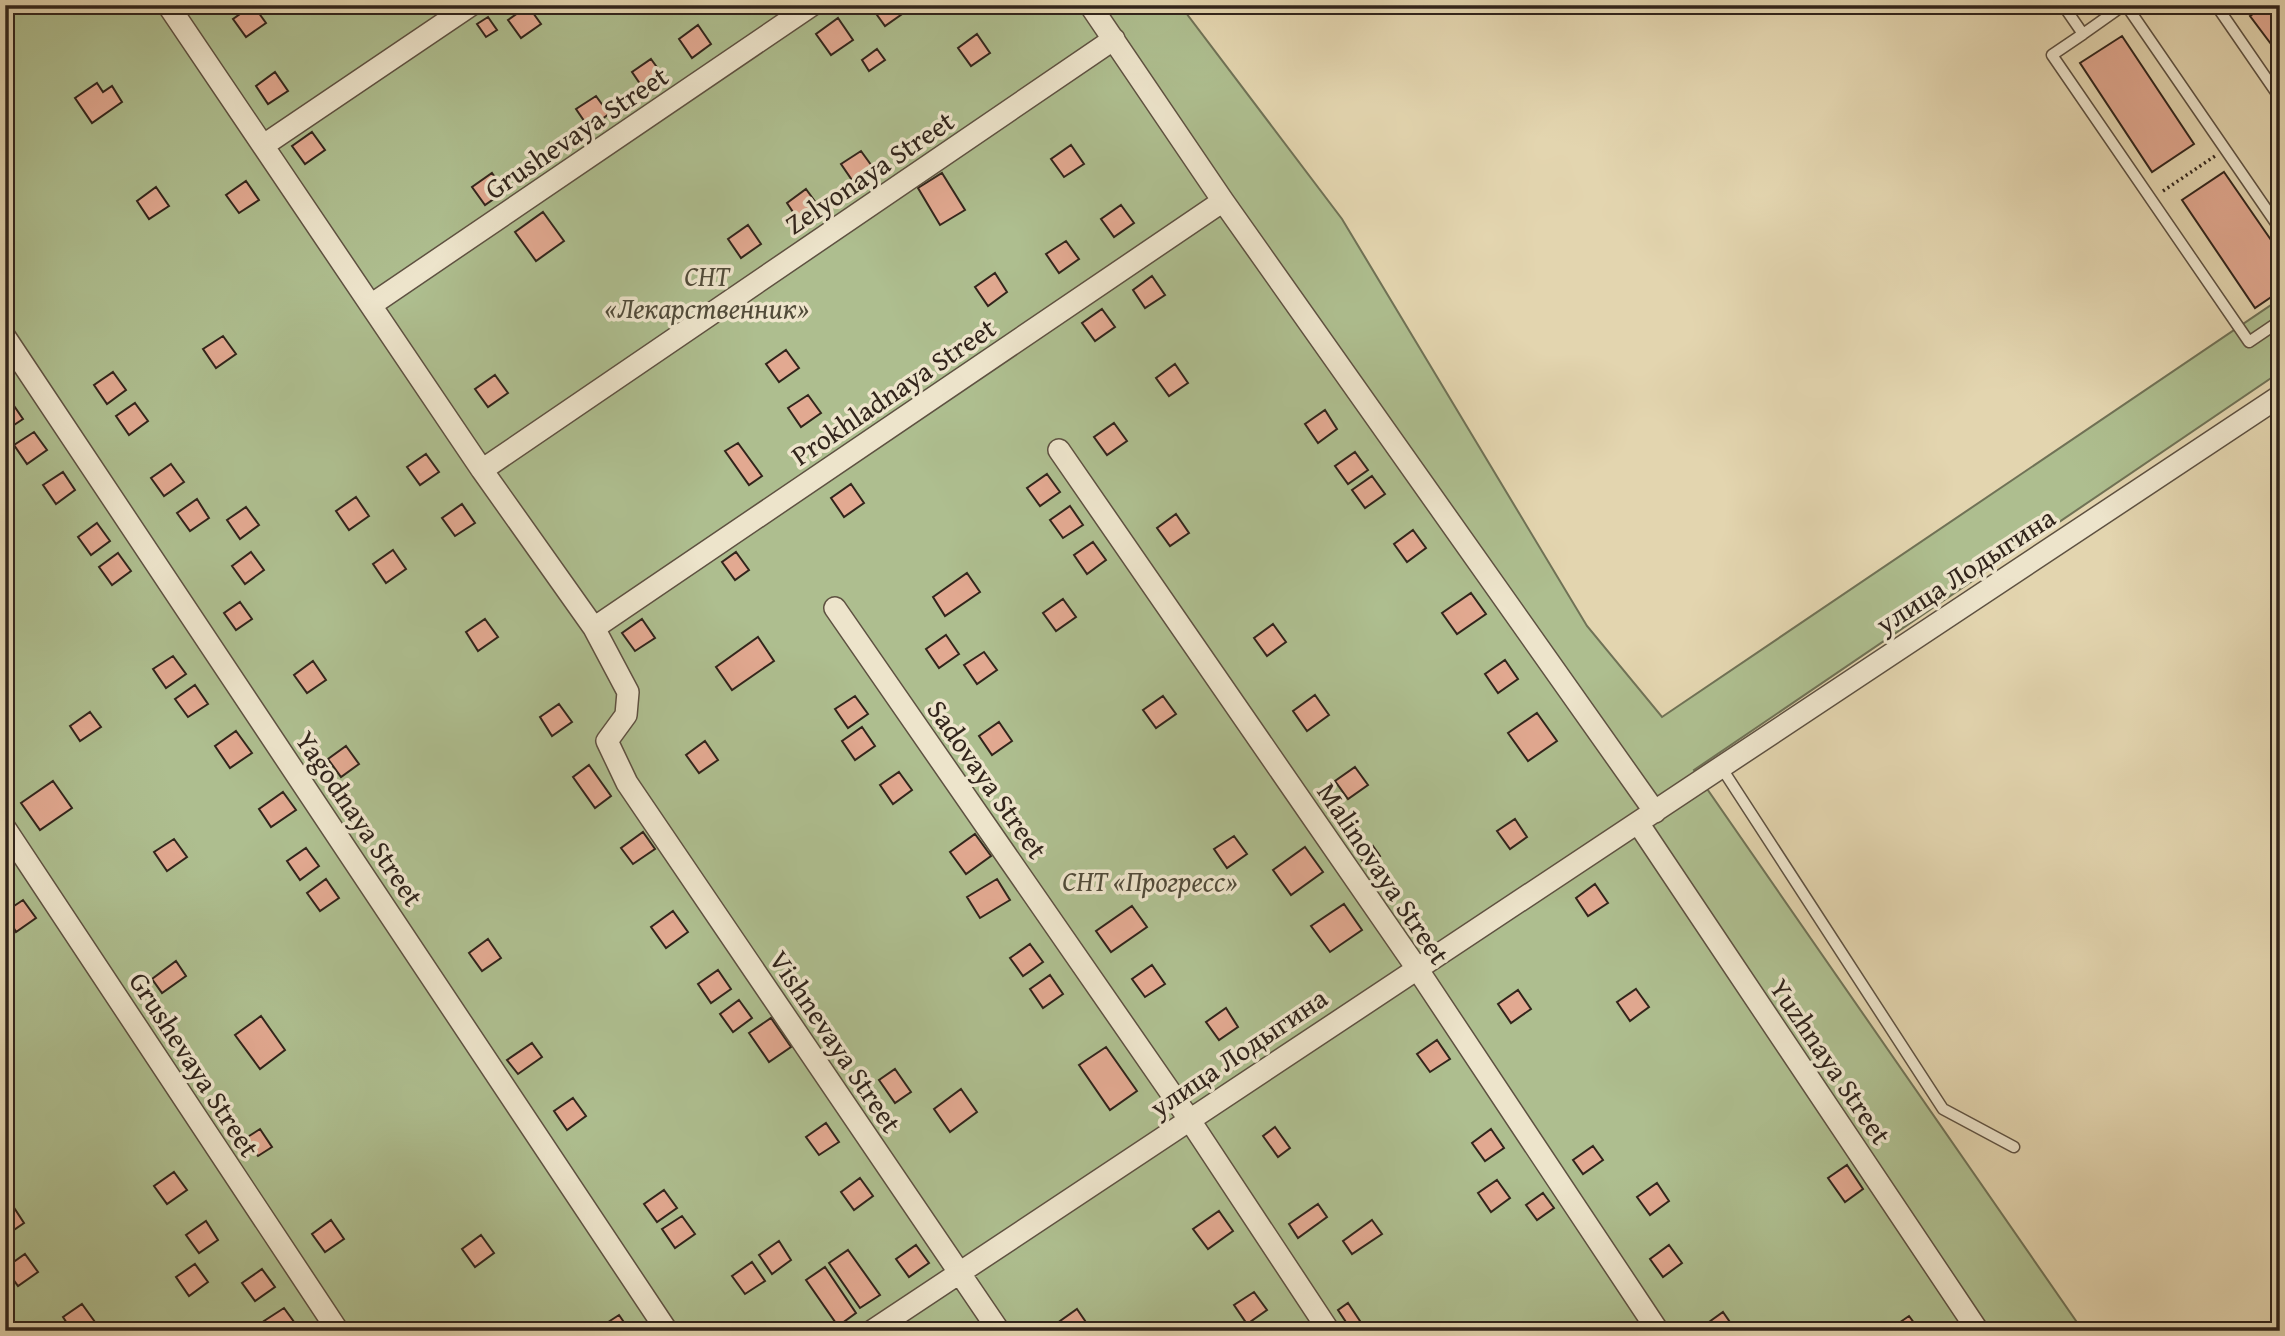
<svg xmlns="http://www.w3.org/2000/svg" width="2285" height="1336" viewBox="0 0 2285 1336" font-family="'Gentium Book Plus',serif">
<style>
.green{fill:#aebe8f;stroke:#707256;stroke-width:2}
.building{fill:#e2a991;stroke:#32251c;stroke-width:2}
.lines{fill:none;stroke-linecap:round;stroke-linejoin:round}
.lane-casing{stroke:#5e5141;stroke-width:13}
.street-casing{stroke:#5e5141;stroke-width:24}
.path{stroke:#32251c;stroke-width:3.5;stroke-dasharray:2 3.5;stroke-linecap:butt}
.lane{stroke:#ede4cb;stroke-width:10}
.street{stroke:#ede4cb;stroke-width:21}
.labels{text-anchor:middle;dominant-baseline:central;stroke-width:7;stroke-linejoin:round;paint-order:stroke}
.street-label{font-size:28px;fill:#32251c;stroke:#ede4cb}
.park-label{font-size:28px;font-style:italic;fill:#514b39;stroke:#ede4cb}
</style>
<rect width="100%" height="100%" fill="#e3d5af"/>
<filter id="stains"><feTurbulence type="fractalNoise" baseFrequency=".00286" numOctaves="4"/><feColorMatrix values="0 0 0 0 .2 0 0 0 0 .09 0 0 0 0 .02 0 0 0 .5 -.17"/></filter>
<radialGradient id="worn" r=".72"><stop offset=".6" stop-color="#630" stop-opacity="0"/><stop offset="1" stop-color="#630" stop-opacity=".3"/></radialGradient>
<path class="green" d="M5,5H1180L1342,219L1587,626L1662,717L2280,299V372L1694,770L2083,1331H5Z"/>
<path class="building" d="M253,5L266,23L246,37L233,19Z
M876,5H900L905,12L885,26L872,8Z
M2247,5H2280V56L2250,16L2253,14Z
M528,6L541,24L521,38L508,20Z
M488,17L497,30L486,37L477,24Z
M838,18L853,40L831,55L816,34Z
M698,25L711,44L692,58L679,39Z
M977,34L990,53L971,66L958,48Z
M2122,36L2194,144L2152,172L2080,63Z
M877,49L885,60L869,71L862,60Z
M651,59L664,77L645,91L632,72Z
M275,72L288,91L268,104L256,86Z
M97,83L103,92L112,86L122,102L92,123L75,98Z
M596,96L609,114L589,128L576,109Z
M312,132L325,150L305,164L292,146Z
M1071,145L1084,164L1064,177L1051,159Z
M861,151L874,169L854,183L841,164Z
M2224,172L2280,253V291L2255,308L2182,200Z
M492,173L505,191L485,205L472,187Z
M942,173L965,210L940,225L918,188Z
M246,181L259,200L239,213L226,195Z
M156,187L169,206L149,219L137,201Z
M806,189L819,207L799,221L787,203Z
M1121,205L1134,223L1114,237L1101,219Z
M543,212L564,241L536,261L515,232Z
M748,225L761,244L741,258L728,239Z
M1066,241L1079,259L1059,273L1046,254Z
M995,273L1007,292L988,306L975,287Z
M1152,276L1165,295L1145,308L1133,290Z
M1102,309L1115,327L1095,341L1082,323Z
M223,336L236,354L216,368L203,349Z
M786,350L799,368L779,382L766,364Z
M1175,364L1188,383L1169,396L1156,378Z
M113,372L126,390L107,404L94,385Z
M495,375L508,393L488,407L475,389Z
M808,395L821,413L801,427L788,408Z
M10,400L23,419L5,431V404Z
M135,403L148,421L129,435L116,416Z
M1325,410L1337,429L1318,443L1305,424Z
M1114,423L1127,441L1107,455L1094,437Z
M34,432L47,450L27,464L14,445Z
M738,443L762,476L749,485L725,451Z
M1355,452L1368,470L1348,484L1335,466Z
M426,454L439,472L420,485L407,467Z
M171,464L184,482L164,496L151,478Z
M63,472L75,490L56,504L43,485Z
M1047,474L1060,492L1040,506L1027,488Z
M1372,476L1385,494L1365,508L1352,490Z
M851,484L864,503L844,517L831,498Z
M356,497L369,516L349,530L336,511Z
M197,499L209,518L190,531L177,513Z
M462,504L475,523L455,536L442,518Z
M1070,506L1083,525L1063,538L1050,520Z
M246,507L259,525L240,539L227,520Z
M1176,514L1189,533L1170,546L1157,528Z
M97,523L110,541L91,555L78,537Z
M1413,530L1426,548L1407,562L1394,544Z
M1093,542L1106,560L1087,574L1074,555Z
M393,550L406,569L386,583L373,564Z
M251,552L264,570L245,584L232,566Z
M736,552L749,570L735,580L722,562Z
M118,553L131,571L112,585L99,567Z
M967,573L980,592L945,616L933,597Z
M1471,593L1486,614L1457,634L1442,613Z
M1063,599L1076,617L1056,631L1043,613Z
M240,602L252,619L236,630L224,613Z
M485,619L498,637L478,651L466,632Z
M642,619L655,638L635,651L622,633Z
M1273,624L1286,642L1267,656L1254,638Z
M946,635L959,654L939,668L926,649Z
M758,637L774,661L732,690L716,667Z
M984,652L997,670L977,684L964,665Z
M173,656L186,674L166,688L153,669Z
M1505,660L1518,679L1498,693L1485,674Z
M313,661L326,680L307,693L294,675Z
M195,685L208,704L188,717L175,699Z
M1315,695L1329,715L1307,731L1293,711Z
M855,696L868,714L848,728L835,709Z
M1163,696L1176,714L1156,728L1143,710Z
M559,704L572,722L552,736L540,717Z
M90,712L101,727L80,741L70,726Z
M1537,713L1557,741L1528,761L1508,733Z
M999,722L1012,741L992,755L979,736Z
M862,727L875,746L855,760L842,741Z
M236,731L252,753L230,768L215,746Z
M705,741L718,760L699,773L686,755Z
M346,746L359,764L341,777L328,759Z
M589,765L611,796L595,808L573,777Z
M1355,767L1368,785L1348,799L1335,781Z
M899,772L912,790L893,804L880,785Z
M53,781L72,808L40,830L21,803Z
M283,792L296,810L271,827L259,809Z
M1515,819L1527,837L1510,849L1497,831Z
M643,832L655,849L633,864L621,848Z
M975,834L991,856L966,874L950,852Z
M1234,836L1247,854L1227,868L1214,849Z
M174,839L187,857L167,871L154,852Z
M1373,846L1380,856L1366,866L1359,856Z
M1305,847L1323,872L1291,895L1273,870Z
M306,848L319,866L300,880L287,861Z
M326,879L339,898L320,911L307,893Z
M997,879L1010,900L980,918L967,897Z
M1595,884L1608,903L1588,916L1576,898Z
M23,900L36,918L16,932L5,912Z
M1344,904L1362,930L1330,952L1311,926Z
M1132,906L1147,927L1111,952L1096,931Z
M673,911L688,932L666,948L651,927Z
M488,939L501,958L482,971L469,953Z
M1030,944L1043,962L1023,976L1010,958Z
M176,961L186,976L162,993L152,979Z
M1152,965L1165,984L1145,997L1132,979Z
M718,970L731,989L711,1003L698,984Z
M1050,975L1063,994L1043,1008L1030,989Z
M1636,989L1649,1007L1630,1021L1617,1002Z
M1518,990L1531,1009L1511,1023L1498,1004Z
M739,1000L752,1018L733,1032L720,1014Z
M1226,1008L1238,1027L1219,1040L1206,1022Z
M261,1016L285,1050L260,1069L235,1035Z
M771,1018L791,1047L769,1062L749,1033Z
M1437,1040L1450,1059L1430,1072L1417,1054Z
M532,1043L542,1057L518,1074L507,1060Z
M1106,1047L1137,1091L1110,1110L1079,1065Z
M895,1069L911,1092L895,1103L879,1080Z
M961,1089L977,1112L950,1132L934,1109Z
M573,1098L586,1116L567,1130L554,1111Z
M826,1123L839,1142L819,1155L806,1137Z
M1275,1127L1290,1148L1278,1157L1263,1136Z
M260,1129L272,1147L258,1156L246,1138Z
M1491,1129L1504,1148L1485,1161L1472,1143Z
M1593,1146L1603,1160L1583,1174L1573,1160Z
M1847,1165L1863,1189L1845,1202L1828,1178Z
M174,1172L187,1190L167,1204L154,1186Z
M860,1178L873,1196L854,1210L841,1192Z
M1497,1180L1510,1198L1491,1212L1478,1193Z
M1657,1183L1669,1201L1650,1215L1637,1197Z
M664,1190L677,1208L657,1222L644,1204Z
M1543,1193L1554,1208L1537,1220L1526,1205Z
M9,1200L24,1223L5,1236V1203Z
M1318,1204L1327,1217L1298,1238L1289,1224Z
M1219,1211L1233,1231L1208,1249L1193,1229Z
M682,1216L695,1234L675,1248L662,1229Z
M331,1220L344,1239L325,1252L312,1234Z
M1372,1220L1382,1234L1352,1254L1343,1241Z
M206,1221L218,1240L199,1253L186,1235Z
M481,1235L494,1253L475,1267L462,1249Z
M779,1241L791,1260L772,1274L759,1255Z
M916,1245L929,1263L909,1277L896,1259Z
M1669,1245L1682,1263L1663,1277L1650,1259Z
M848,1250L880,1295L860,1308L829,1263Z
M25,1254L38,1272L18,1286L5,1268Z
M752,1262L765,1281L745,1294L732,1276Z
M195,1264L208,1282L189,1296L176,1277Z
M825,1267L856,1313L838,1326L806,1280Z
M262,1269L275,1287L255,1301L242,1283Z
M1254,1292L1267,1310L1247,1324L1234,1305Z
M1348,1303L1362,1324L1352,1331L1338,1310Z
M82,1304L95,1322L83,1331H72L63,1317Z
M284,1308L297,1326L290,1331H271L264,1321Z
M1077,1309L1092,1331H1046Z
M1723,1312L1734,1328L1704,1331L1702,1327Z
M619,1315L630,1331H601L599,1328Z
M1909,1316L1920,1331H1891L1890,1329Z"/>
<g class="lines">
<defs>
<path id="lane" d="M2063,5L2083,34L2124,5
M2126,5L2280,229
M2216,5L2280,98
M2083,34L2052,55L2249,342L2280,321
M1721,767L1943,1109L2014,1147"/>
<path id="street" d="M168,5L482,470L594,628L628,692L626,715L607,741L627,783L999,1331
M1090,5L1223,201L1655,812
M264,145L471,5
M371,305L812,5
M5,337L667,1331
M1059,450L1416,967L1658,1331
M482,470L1114,39
M835,608L1189,1119L1329,1331
M594,628L1223,201
M1638,823L1978,1331
M5,828L338,1331
M5,1328L7,1331
M872,1331L2280,396"/>
</defs>
<use href="#lane" class="lane-casing"/>
<use href="#street" class="street-casing"/>
<path class="path" d="M2163,191L2215,156"/>
<use href="#lane" class="lane"/>
<use href="#street" class="street"/>
</g>
<g class="labels">
<g class="street-label">
<text transform="translate(576 132) rotate(-34)">Grushevaya Street</text>
<text transform="translate(869 172) rotate(-34)">Zelyonaya Street</text>
<text transform="translate(893 391) rotate(-34)">Prokhladnaya Street</text>
<text transform="translate(1965 570) rotate(-33)">улица Лодыгина</text>
<text transform="translate(988 779) rotate(55)">Sadovaya Street</text>
<text transform="translate(360 818) rotate(56)">Yagodnaya Street</text>
<text transform="translate(1384 873) rotate(56)">Malinovaya Street</text>
<text transform="translate(836 1041) rotate(56)">Vishnevaya Street</text>
<text transform="translate(1238 1052) rotate(-34)">улица Лодыгина</text>
<text transform="translate(1831 1061) rotate(56)">Yuzhnaya Street</text>
<text transform="translate(195 1064) rotate(57)">Grushevaya Street</text>
</g>
<g class="park-label">
<text x="707" y="275">СНТ<tspan x="707" dy="32">«Лекарственник»</tspan></text>
<text x="1150" y="880">СНТ «Прогресс»</text>
</g>
</g>
<rect width="2285" height="1336" fill="none" stroke="#e3d5af" stroke-width="28"/>
<rect x="7" y="7" width="2271" height="1322" fill="none" stroke="#32251c" stroke-width="3.5"/>
<rect x="14" y="14" width="2257" height="1308" fill="none" stroke="#32251c" stroke-width="2"/>
<rect width="100%" height="100%" filter="url(#stains)"/>
<rect width="100%" height="100%" fill="url(#worn)"/>
</svg>
